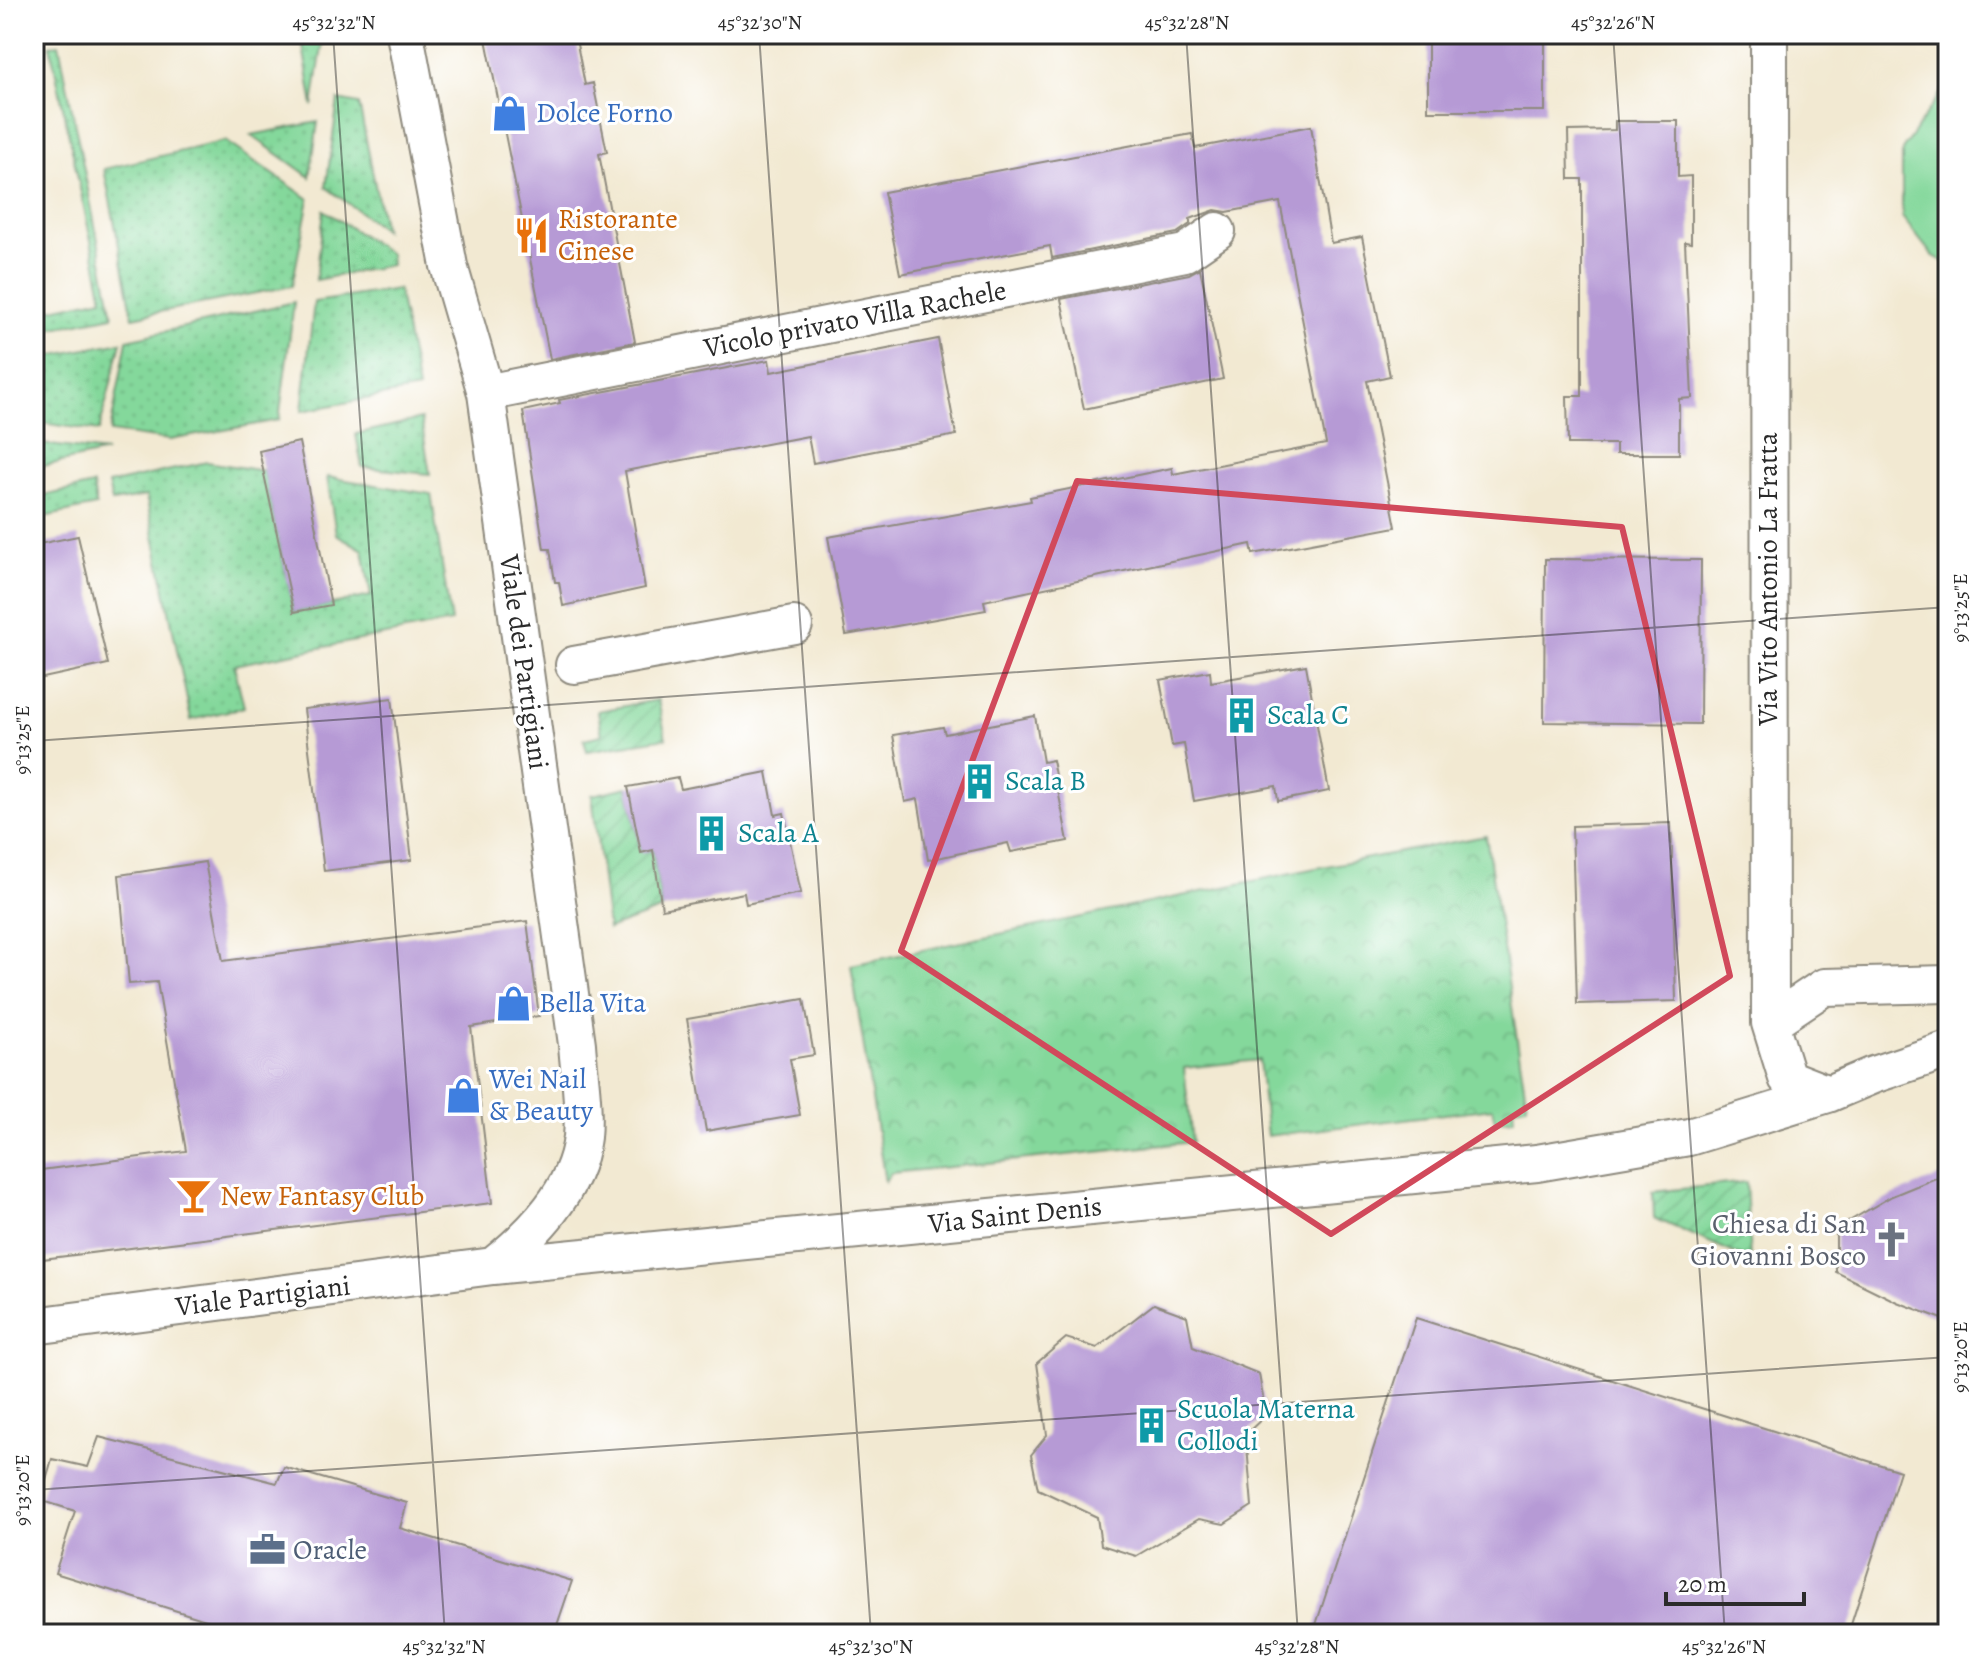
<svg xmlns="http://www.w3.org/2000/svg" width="1982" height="1668" viewBox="0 0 1982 1668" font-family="Alegreya,serif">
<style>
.grass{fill:url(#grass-dots);stroke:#588263;stroke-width:2}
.park{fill:url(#park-crowns);stroke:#588263;stroke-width:2}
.garden{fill:url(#garden-furrows);stroke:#588263;stroke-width:2}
.pitch{fill:#84d89b;stroke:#588263;stroke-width:2}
.building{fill:#b69ad5}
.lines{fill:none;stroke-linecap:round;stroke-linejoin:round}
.street-casing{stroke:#8e8a7e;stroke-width:40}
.street{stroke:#fff;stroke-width:36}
.marked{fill:none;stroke:#d1495b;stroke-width:6;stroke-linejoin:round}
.ticks{fill:none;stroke:#2b2b2b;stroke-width:2;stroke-opacity:0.45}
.labels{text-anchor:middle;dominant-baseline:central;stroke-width:6;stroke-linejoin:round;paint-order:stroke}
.shop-label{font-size:28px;fill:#366cbe;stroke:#fff;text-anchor:start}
.food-label{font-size:28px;fill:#c56008;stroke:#fff;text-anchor:start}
.street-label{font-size:28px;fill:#2b2b2b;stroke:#fff}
.culture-label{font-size:28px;fill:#0d838f;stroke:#fff;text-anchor:start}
.worship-label{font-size:28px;fill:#5b616d;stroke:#fff;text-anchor:end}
.service-label{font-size:28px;fill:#4e5e75;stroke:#fff;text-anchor:start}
.neatline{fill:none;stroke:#2b2b2b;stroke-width:3}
.ticks-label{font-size:20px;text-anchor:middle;fill:#2b2b2b}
</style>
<defs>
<pattern id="grass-dots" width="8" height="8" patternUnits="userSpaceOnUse" patternTransform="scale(2)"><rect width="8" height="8" fill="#84d89b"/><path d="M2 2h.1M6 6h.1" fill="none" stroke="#72ba86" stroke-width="1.8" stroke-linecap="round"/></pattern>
<pattern id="park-crowns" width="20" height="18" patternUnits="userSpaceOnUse" patternTransform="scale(2)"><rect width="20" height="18" fill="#84d89b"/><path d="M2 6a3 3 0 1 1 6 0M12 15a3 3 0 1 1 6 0" fill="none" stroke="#72ba86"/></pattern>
<pattern id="garden-furrows" width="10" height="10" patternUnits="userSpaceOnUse" patternTransform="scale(2)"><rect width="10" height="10" fill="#84d89b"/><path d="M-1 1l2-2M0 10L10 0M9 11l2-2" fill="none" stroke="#72ba86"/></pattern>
</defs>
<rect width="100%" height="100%" fill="#fff"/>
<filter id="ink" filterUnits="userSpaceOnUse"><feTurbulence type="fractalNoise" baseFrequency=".0125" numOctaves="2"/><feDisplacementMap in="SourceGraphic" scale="16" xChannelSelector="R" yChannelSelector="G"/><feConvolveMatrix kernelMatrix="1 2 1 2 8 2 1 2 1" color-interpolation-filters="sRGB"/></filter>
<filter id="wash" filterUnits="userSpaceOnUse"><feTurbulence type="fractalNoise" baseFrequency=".006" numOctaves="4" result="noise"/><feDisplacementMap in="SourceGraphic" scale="32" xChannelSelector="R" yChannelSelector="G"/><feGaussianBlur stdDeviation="1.8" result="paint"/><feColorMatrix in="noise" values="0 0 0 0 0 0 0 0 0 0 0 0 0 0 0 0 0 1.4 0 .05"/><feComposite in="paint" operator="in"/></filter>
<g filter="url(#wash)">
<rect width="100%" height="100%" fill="#f2e9d2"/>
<path class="grass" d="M301,34H324L313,106Z
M59,44L113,316L34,332V313L103,298L50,45Z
M338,100L359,104L384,230L326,187Z
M318,122L310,177L251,135Z
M225,141L309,199L292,286L133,317L104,169Z
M324,210L390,254L391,265L316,280Z
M398,289L418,389L302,411L314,302Z
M294,302L279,420L170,440L110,432L127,340Z
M121,342L99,431L34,422V359Z
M421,419L430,474L362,467L356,434Z
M34,443L106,452L34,468Z
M207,462L264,471L294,612L371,596L363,550L336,534L327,477L431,494L451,622L234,665L244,707L191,720L146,496L112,502L108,484Z
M93,485L96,506L34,519V498Z"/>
<path class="park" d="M1486,836L1527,1105L1513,1107L1514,1119L1495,1120L1493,1108L1267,1136L1259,1060L1184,1068L1192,1142L891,1173L885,1182L851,965L1316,868Z"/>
<path class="garden" d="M658,700L666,738L587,751L584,739L602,735L598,711Z
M628,787L641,852L653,850L662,909L608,929L592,795Z
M1746,1182L1750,1260L1654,1218L1653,1192Z"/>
<path class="pitch" d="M1948,82V264L1932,255L1902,217V150Z"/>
<g id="blocks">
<path class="building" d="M485,34H575L585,85L593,83L607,152L599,154L635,342L550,359Z
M1428,34H1545V111H1428Z
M1615,121H1678V177L1691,176V243L1685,242L1692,398L1679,399V454H1616V444H1568L1567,396H1582V179H1569L1568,131L1615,130Z
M1311,126L1331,243L1362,237L1390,376L1367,381L1396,527L1253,554L1251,544L984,601L986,610L846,635L828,537L1031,501L1030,497L1172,468L1173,474L1326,444L1280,202L1227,212L1215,210L1190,219V224L1177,233L1052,258L1050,246L900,274L884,192L1192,134L1195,148Z
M1200,268L1223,379L1084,409L1061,299L1189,274Z
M938,339L956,435L813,463L808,436L625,471L645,588L563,606L559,582H555L550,549H544L523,411L560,403L559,400L769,360L771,372Z
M299,442L331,605L294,612L259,451Z
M78,536L108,664L34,680V545Z
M1545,559L1701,560L1700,724L1544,722Z
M1306,665L1329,791L1278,801L1276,786L1194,801L1184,744L1172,746L1160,680L1210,671L1211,682Z
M392,698L412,860L324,871L304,709Z
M1035,716L1043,762L1052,760L1068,841L1011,852L1008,843L928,860L918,799L905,802L893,735L943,727L945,734Z
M767,772L775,815L784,813L801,893L746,904L744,893L662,909L653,850L641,853L628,787L678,778L681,789Z
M1671,823L1676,1001L1577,1004L1572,826Z
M205,862L223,961L527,921L539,1016L471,1027L492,1203L34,1260V1171L186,1151L157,982L129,984L119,875Z
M804,999L814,1055L790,1059L800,1115L706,1131L687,1019Z
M1948,1173V1321L1897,1302L1836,1272V1229L1892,1196Z
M1154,1304L1187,1316L1193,1347L1259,1374L1266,1415L1246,1434L1252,1506L1224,1524L1199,1519L1136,1556L1101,1545L1097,1517L1038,1489L1031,1455L1047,1435L1037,1363L1066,1338L1097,1348Z
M1416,1318L1900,1471L1848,1634H1313Z
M99,1437L277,1483L284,1467L407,1503L400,1528L572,1581L554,1634H251L55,1573L75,1511L40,1500L52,1459L88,1467Z"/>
</g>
</g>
<g filter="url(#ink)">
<use href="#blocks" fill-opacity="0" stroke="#8e8a7e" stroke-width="2"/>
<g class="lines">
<defs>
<path id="street" d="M405,34L449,266L486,393L577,1044C579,1074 585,1107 582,1137C576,1191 533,1234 493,1266
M1769,34L1770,1023L1787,1078L1828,1094
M486,393L1185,253L1217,231
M574,665L794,625
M1770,1023L1824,987L1948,984
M34,1326L493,1266L1537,1163L1689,1137L1828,1094L1873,1075L1948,1050"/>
</defs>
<use href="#street" class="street-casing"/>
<use href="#street" class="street"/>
</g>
</g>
<path class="marked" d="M1077,481L1622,527L1730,976L1331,1234L901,951Z"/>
<path class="ticks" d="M333,34L445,1634M759,34L871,1634M1186,34L1298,1634M1613,34L1725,1634M34,741L1948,607M34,1490L1948,1357"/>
<defs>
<symbol id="shop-bare" viewBox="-9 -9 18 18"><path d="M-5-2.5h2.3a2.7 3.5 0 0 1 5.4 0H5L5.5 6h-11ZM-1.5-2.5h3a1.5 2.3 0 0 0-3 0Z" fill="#3f7fe0" stroke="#fff" stroke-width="2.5" paint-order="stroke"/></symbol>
<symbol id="restaurant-bare" viewBox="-9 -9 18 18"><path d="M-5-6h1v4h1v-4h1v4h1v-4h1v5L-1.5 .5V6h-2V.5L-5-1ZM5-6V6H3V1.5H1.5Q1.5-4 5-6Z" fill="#e8710a" stroke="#fff" stroke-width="2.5" paint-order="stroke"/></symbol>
<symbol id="building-bare" viewBox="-9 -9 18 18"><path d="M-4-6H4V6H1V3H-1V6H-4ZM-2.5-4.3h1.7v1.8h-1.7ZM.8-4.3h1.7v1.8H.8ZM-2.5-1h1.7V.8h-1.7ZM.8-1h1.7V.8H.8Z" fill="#0f9aa8" stroke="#fff" stroke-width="2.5" paint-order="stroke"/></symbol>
<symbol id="bar-bare" viewBox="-9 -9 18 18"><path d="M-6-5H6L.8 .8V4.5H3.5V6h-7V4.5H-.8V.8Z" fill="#e8710a" stroke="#fff" stroke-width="2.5" paint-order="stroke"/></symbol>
<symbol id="church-bare" viewBox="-9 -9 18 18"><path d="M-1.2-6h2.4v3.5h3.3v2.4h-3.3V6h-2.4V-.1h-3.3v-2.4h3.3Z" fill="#6b7280" stroke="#fff" stroke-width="2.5" paint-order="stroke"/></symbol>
<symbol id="office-bare" viewBox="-9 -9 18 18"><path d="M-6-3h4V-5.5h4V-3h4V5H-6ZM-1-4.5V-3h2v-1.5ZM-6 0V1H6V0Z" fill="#5c6f8a" stroke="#fff" stroke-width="2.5" paint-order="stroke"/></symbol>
</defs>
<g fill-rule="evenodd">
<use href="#shop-bare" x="484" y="88" width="51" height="51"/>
<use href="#restaurant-bare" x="506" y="210" width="51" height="51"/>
<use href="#building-bare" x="1216" y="690" width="51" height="51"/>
<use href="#building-bare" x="954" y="756" width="51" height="51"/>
<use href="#building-bare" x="686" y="808" width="51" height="51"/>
<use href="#shop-bare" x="488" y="978" width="51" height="51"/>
<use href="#shop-bare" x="438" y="1070" width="51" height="51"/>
<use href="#bar-bare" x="168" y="1170" width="51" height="51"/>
<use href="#church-bare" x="1866" y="1214" width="51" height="51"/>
<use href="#building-bare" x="1126" y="1400" width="51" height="51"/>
<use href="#office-bare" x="242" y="1524" width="51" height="51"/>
</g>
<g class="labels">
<g class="shop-label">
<text x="536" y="113">Dolce Forno</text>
<text x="539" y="1003">Bella Vita</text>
<text x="489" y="1079">Wei Nail<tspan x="489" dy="32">&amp; Beauty</tspan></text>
</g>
<g class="food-label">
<text x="558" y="219">Ristorante<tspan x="558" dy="32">Cinese</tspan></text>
<text x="220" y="1196">New Fantasy Club</text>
</g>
<g class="street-label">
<text transform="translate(855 319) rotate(-11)">Vicolo privato Villa Rachele</text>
<text transform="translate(1768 579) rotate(-90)">Via Vito Antonio La Fratta</text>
<text transform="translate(524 662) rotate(82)">Viale dei Partigiani</text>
<text transform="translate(1015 1215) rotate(-6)">Via Saint Denis</text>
<text transform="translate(263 1296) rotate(-7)">Viale Partigiani</text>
</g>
<g class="culture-label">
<text x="1267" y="715">Scala C</text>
<text x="1005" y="781">Scala B</text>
<text x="738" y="833">Scala A</text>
<text x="1177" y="1409">Scuola Materna<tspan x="1177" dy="32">Collodi</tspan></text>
</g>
<g class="worship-label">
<text x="1866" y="1224">Chiesa di San<tspan x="1866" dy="32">Giovanni Bosco</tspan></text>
</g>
<g class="service-label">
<text x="293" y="1550">Oracle</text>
</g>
</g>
<rect width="1982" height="1668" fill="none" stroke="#fff" stroke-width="88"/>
<path d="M1666 1592v12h138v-12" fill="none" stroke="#2b2b2b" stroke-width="4"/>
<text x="1678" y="1592" font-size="24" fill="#2b2b2b" stroke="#ffffff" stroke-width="6" paint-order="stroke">20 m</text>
<rect x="44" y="44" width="1894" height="1580" class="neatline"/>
<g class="ticks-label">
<text x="334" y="29">45°32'32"N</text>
<text x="760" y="29">45°32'30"N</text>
<text x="1187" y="29">45°32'28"N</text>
<text x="1613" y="29">45°32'26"N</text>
<text transform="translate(1960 608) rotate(-90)" y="7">9°13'25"E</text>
<text transform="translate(22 740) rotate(-90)" y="7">9°13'25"E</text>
<text transform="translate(1960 1357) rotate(-90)" y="7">9°13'20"E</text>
<text transform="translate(22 1490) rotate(-90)" y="7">9°13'20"E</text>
<text x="444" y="1653">45°32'32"N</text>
<text x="871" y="1653">45°32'30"N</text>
<text x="1297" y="1653">45°32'28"N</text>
<text x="1724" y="1653">45°32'26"N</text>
</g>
</svg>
